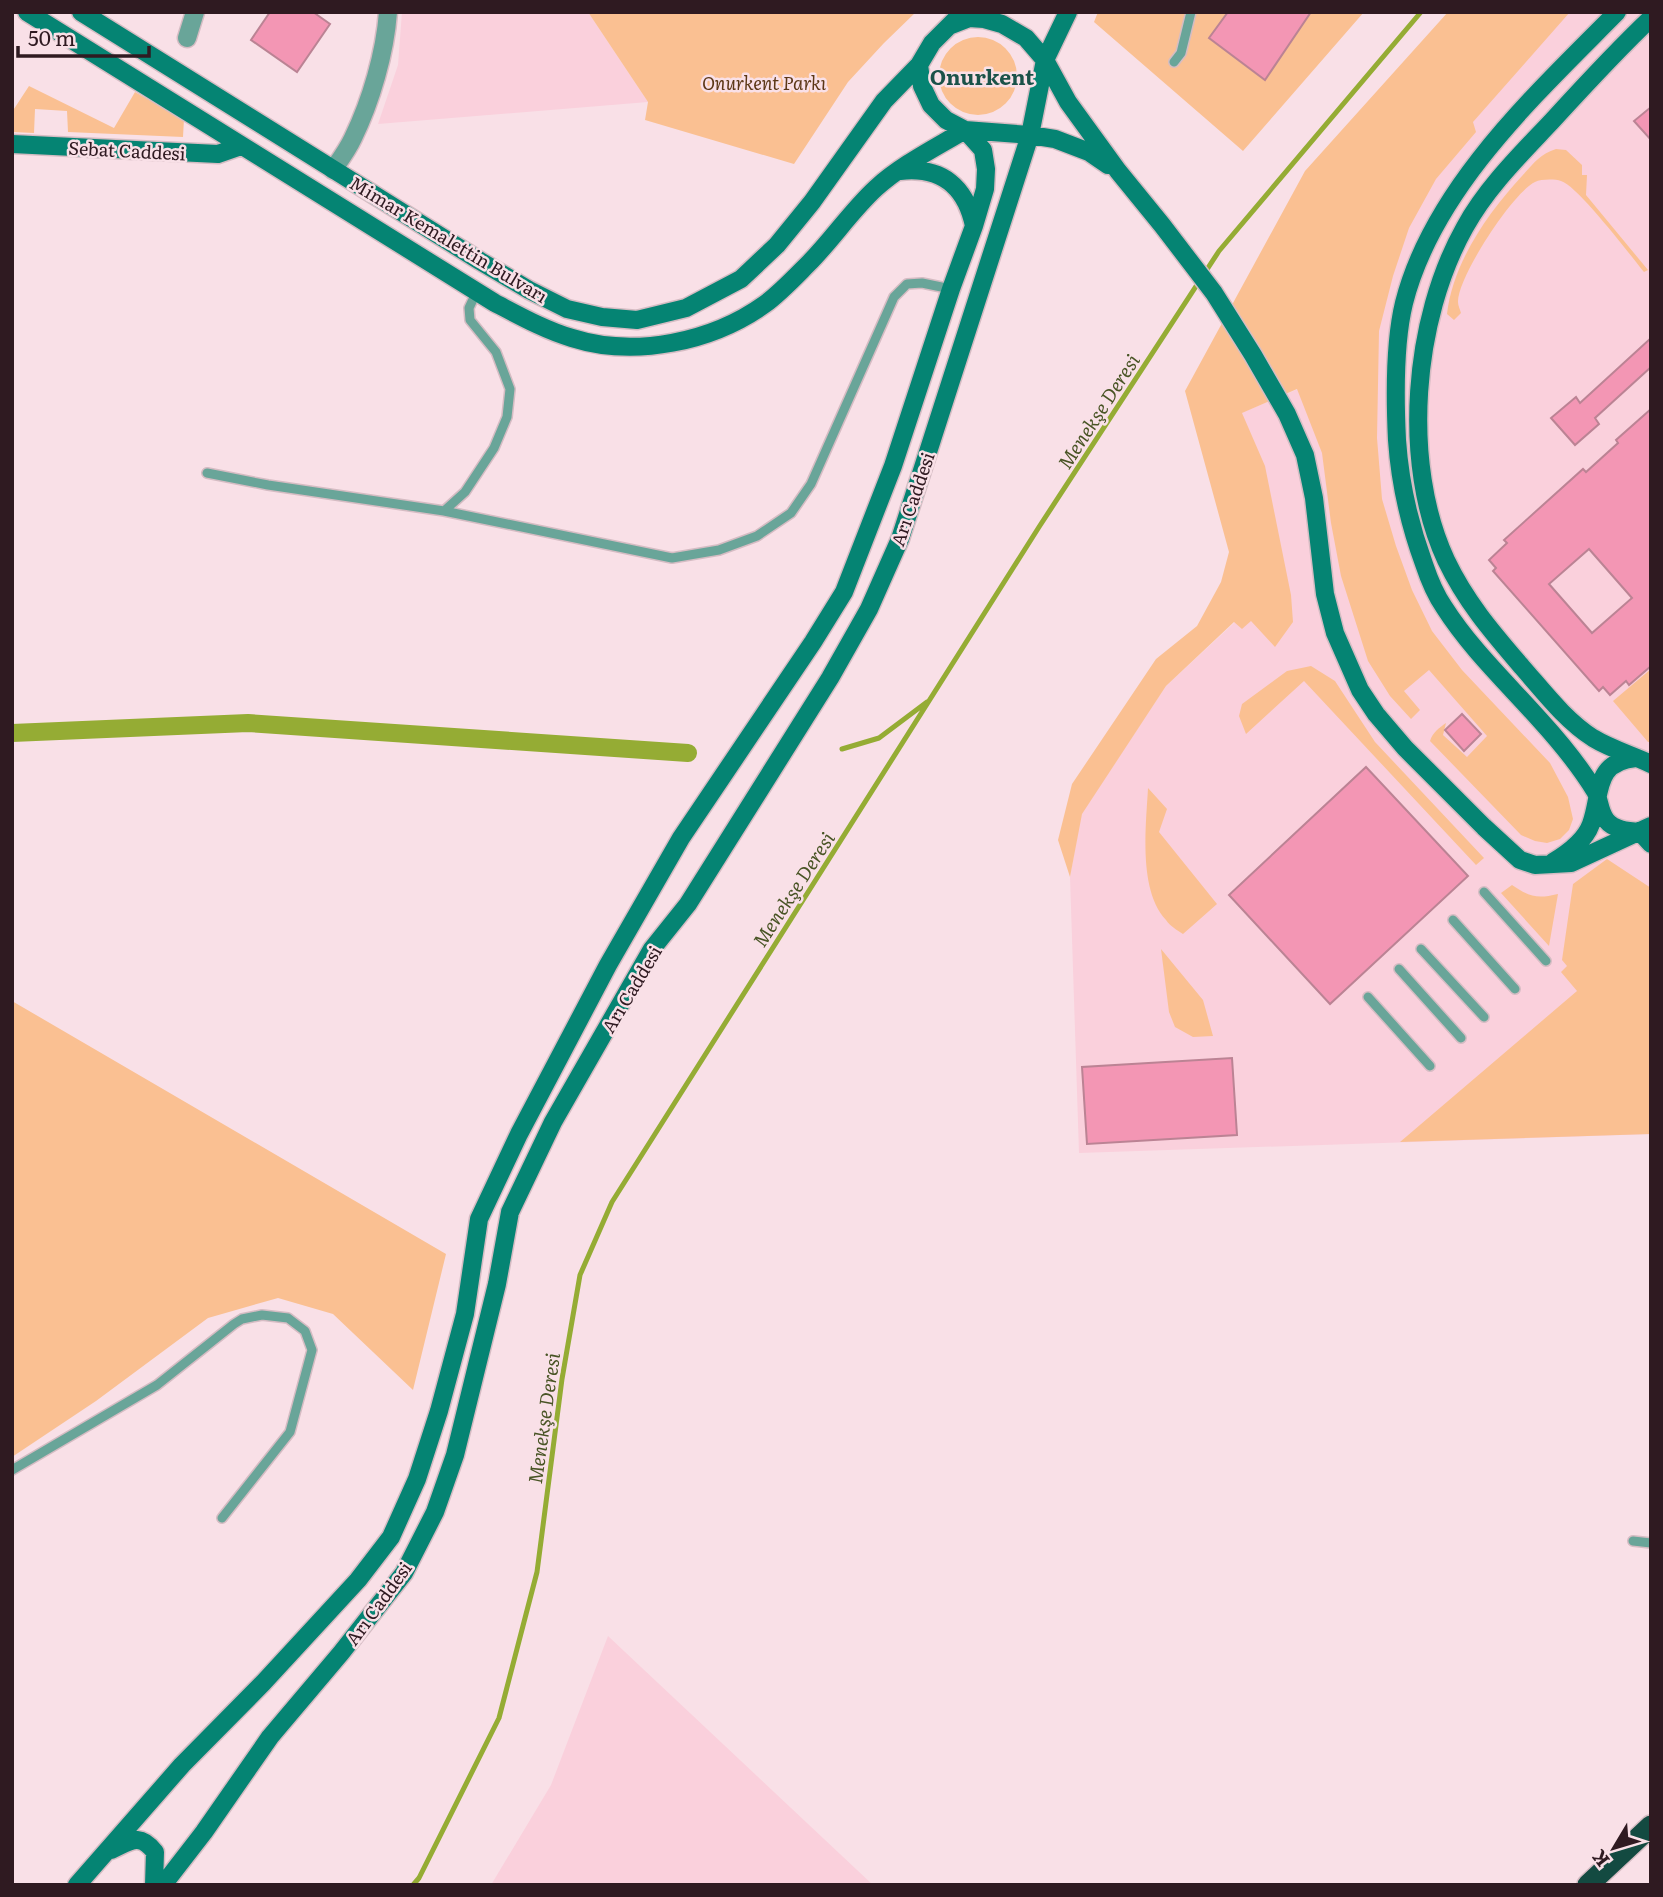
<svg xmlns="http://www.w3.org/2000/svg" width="1663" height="1897" viewBox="0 0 1663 1897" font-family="Literata,serif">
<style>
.built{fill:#fad0dc}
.green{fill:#fac092}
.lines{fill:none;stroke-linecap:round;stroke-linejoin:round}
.stream{stroke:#95ac34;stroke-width:5}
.canal{stroke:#95ac34;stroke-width:18}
.building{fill:#f396b4;stroke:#bb8394;stroke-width:2;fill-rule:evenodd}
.lane-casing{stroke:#d5bcc3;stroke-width:12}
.street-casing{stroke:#d5bcc3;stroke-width:21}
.secondary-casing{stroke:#d5bcc3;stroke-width:21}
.highway-casing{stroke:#d5bcc3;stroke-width:24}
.lane{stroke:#69a599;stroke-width:9}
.street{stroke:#69a599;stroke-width:18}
.secondary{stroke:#058473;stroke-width:18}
.highway{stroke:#134a41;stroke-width:21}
.labels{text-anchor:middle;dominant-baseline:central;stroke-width:5;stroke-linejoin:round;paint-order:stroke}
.park-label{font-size:18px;font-style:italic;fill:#5c3716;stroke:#f9e0e7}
.street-label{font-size:18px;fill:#2f1a21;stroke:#f9e0e7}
.water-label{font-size:19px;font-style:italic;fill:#495425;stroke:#f9e0e7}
.quarter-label{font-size:21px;font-weight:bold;fill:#1a5249;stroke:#f9e0e7}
</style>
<rect width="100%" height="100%" fill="#f9e0e7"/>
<path class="built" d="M402,12H588L648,102L378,124L398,65Z
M1529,12H1651V1134L1079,1153L1070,877L1081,814L1166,686L1235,622L1241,413L1298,389Z
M608,1636L873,1885H491L551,1785Z"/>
<path class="green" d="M588,12H916L884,43L848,82L794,164L645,120L648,102Z
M1098,12H1364L1243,151L1094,22Z
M1448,12H1570L1473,122L1476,132L1436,179L1409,228L1393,276L1379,331L1377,438L1382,499L1396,546L1412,590L1432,631L1462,670L1550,763L1568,797L1573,819L1569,830L1560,839L1547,843L1535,841L1521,835L1430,741C1433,732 1439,728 1446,723L1443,735L1467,757L1487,736L1429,670L1404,691L1420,710L1411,719L1390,696L1368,661L1341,576L1331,523L1322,453L1297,389L1242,413L1265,466L1291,595L1293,622L1275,647L1251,621L1242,629L1234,622L1166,686L1082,814L1070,877L1058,840L1072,784L1156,659L1197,626L1221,582L1229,552L1185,391L1305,171Z
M939 76a39 39 0 1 1 78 0a39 39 0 1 1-78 0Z
M29,86L114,128L135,92L184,119L183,137L68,132L67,111L35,109L34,133L12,132V112Z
M1556,149L1566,150L1582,165V175H1587L1586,195L1648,270L1644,272C1630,255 1578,186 1561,181C1555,179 1541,179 1535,182C1513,192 1457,278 1458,302C1458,306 1460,309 1461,313L1454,320L1447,314C1453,262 1488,213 1522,176C1533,164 1540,154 1556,149Z
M1311,666L1335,681L1375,742L1484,858L1476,865L1304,681L1246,734L1239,716L1242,704L1287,671Z
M1651,669V742H1648L1613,701Z
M1148,788L1167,809L1159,832L1217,904L1183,934C1177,930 1170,926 1166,920C1138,890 1146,826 1148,788Z
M1607,859L1651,888V1134L1400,1142L1577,991L1561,972L1567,966L1562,960L1573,884Z
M1512,885C1530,897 1537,899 1558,894L1549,946L1501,893Z
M1161,949L1203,1000L1213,1036L1193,1037L1175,1027L1169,1012Z
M12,1001L446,1254L413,1390L333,1314L278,1298L208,1318L96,1401L12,1457Z"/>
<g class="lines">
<path class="stream" d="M842,749L879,738L927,702
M413,1885L419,1878L499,1718L537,1572L562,1379L580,1275L612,1202L1039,527L1219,251L1421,12"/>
<path class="canal" d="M12,733L248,723L688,753"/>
</g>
<path class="building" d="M270,12H313L330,24L297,72L251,40Z
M1228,12H1311L1265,80L1209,38Z
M1651,107V140L1634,121Z
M1651,338V367L1595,418L1599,424L1575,445L1551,418L1576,397L1580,403Z
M1651,409V666L1629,685L1626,681L1610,695L1603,687L1599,691L1493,571L1496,568L1489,560L1507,543L1504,540L1583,469L1586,472L1618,443L1616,440ZM1589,549L1632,598L1592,633L1549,584Z
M1462,714L1481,734L1464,751L1445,730Z
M1366,767L1468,876L1330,1004L1229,895Z
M1232,1058L1237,1135L1087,1144L1082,1067Z"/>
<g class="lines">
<defs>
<path id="lane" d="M1174,62L1181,53L1191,12
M207,473L268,485L444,511L672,558L719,550L757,536L791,513L811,484L894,297L907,284L922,283L951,289
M444,511L465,492L494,448L507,417L510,389L496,352L470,320L469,308L477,291
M1484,892L1546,961
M1453,920L1515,989
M1421,949L1484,1017
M1399,969L1461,1038
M1368,997L1430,1066
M12,1470L157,1385L234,1324L242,1319L262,1315L288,1318L305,1331L312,1350L290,1432L222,1518
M1633,1541L1651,1543"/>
<path id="street" d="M187,38L195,12
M333,170C340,160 348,149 353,138C371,101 385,53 388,12"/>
<path id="secondary" d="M27,12L495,303C520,316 545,330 572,338C635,358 712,342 765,304C780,293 795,277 808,264C832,240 851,211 876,188C901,165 935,148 965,130
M81,12L480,261L529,290L567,309L602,317L637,320L686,308L741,279L777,245L812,202L884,101L919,65
M1617,12C1536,94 1433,188 1404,303C1394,344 1395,399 1397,440C1400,484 1409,523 1424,564C1429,579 1435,594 1444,607C1470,648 1507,683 1540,720C1560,742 1579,765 1595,791C1600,800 1599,811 1606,820C1614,830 1627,831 1640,832L1651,844
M958,17L932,43L919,65L922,86L931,105L946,120L965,130L1030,135L1055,139L1089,152L1108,165
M1651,18C1616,51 1584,86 1552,121C1521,154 1487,187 1465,227C1413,319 1401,463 1446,560C1466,602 1492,632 1522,667C1544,692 1565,720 1593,738C1611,749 1632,755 1651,764
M951,25L969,18L984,19L1002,24L1026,38L1045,60L1068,102L1118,171L1162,225L1214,293L1253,355L1287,414L1305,455L1314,498L1325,594L1335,633L1360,690L1376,714L1405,748L1484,827L1520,860L1535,865L1571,863L1651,826
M12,144L218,154L241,146
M900,171C942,166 966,187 974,226
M1553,862C1568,853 1585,841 1591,824C1602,794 1593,762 1636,758
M111,1850C131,1841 139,1832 155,1852L154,1885
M77,1885L182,1765L263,1683L358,1580L391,1537L417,1479L439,1411L465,1314L479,1219L519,1134L608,965L681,838L813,642L844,592L893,466L951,289L974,226L985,189L986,169L983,150L965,130
M163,1885L204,1832L270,1737L341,1653L404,1573L435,1512L455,1455L497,1284L510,1212L553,1122L652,949L688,904L830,678L869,609L900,539L1030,135L1045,60L1068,12"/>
<path id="highway" d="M1588,1885L1651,1826"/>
</defs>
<use href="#lane" class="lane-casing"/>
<use href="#street" class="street-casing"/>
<use href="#secondary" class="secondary-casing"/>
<use href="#highway" class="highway-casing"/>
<use href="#lane" class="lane"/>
<use href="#street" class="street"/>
<use href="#secondary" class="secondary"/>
<use href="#highway" class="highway"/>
</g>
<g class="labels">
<g class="park-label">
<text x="764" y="82">Onurkent Parkı</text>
</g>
<g class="street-label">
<text transform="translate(127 150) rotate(3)">Sebat Caddesi</text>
<text transform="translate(449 239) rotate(31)">Mimar Kemalettin Bulvarı</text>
<text transform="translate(912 499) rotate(-71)">Arı Caddesi</text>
<text transform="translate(631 989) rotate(-59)">Arı Caddesi</text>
<text transform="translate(378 1603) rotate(-54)">Arı Caddesi</text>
</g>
<g class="water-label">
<text transform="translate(1098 411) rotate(-57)">Menekşe Deresi</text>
<text transform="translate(793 889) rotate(-57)">Menekşe Deresi</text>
<text transform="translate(543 1418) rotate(-82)">Menekşe Deresi</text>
</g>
<g class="quarter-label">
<text x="982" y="75">Onurkent</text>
</g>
</g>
<rect width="1663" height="1897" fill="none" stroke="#2f1a21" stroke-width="28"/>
<g transform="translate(1614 1848) rotate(232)" stroke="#f9e0e7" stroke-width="5" paint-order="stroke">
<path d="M0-5L12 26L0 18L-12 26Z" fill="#2f1a21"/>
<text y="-10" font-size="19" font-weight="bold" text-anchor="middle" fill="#2f1a21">K</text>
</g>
<path d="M18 46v10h131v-10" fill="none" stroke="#2f1a21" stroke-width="3.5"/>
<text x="28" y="46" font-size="21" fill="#2f1a21" stroke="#f9e0e7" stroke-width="5" paint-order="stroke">50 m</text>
</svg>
